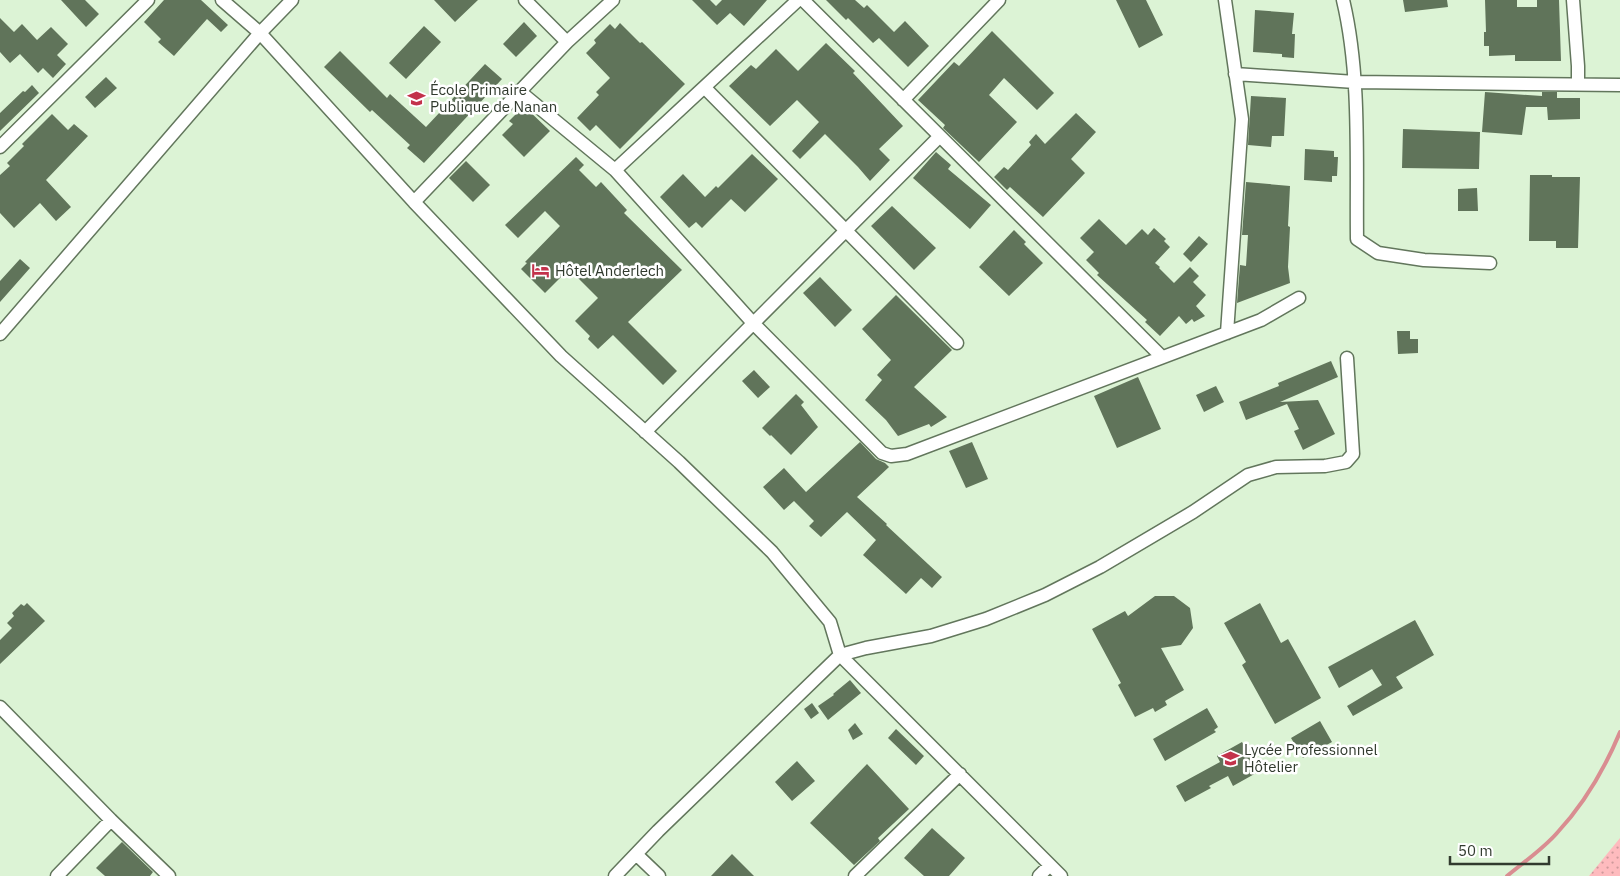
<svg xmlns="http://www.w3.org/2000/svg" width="1620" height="876" viewBox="0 0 1620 876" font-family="'IBM Plex Sans',sans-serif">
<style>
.grass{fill:url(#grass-dots)}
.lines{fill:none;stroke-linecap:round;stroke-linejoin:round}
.stream{stroke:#d98d91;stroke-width:4}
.building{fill:#60745a}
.minor-casing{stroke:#62765c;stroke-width:15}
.minor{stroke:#fff;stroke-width:12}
.labels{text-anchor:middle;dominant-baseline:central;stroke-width:5;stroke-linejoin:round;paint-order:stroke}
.poi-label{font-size:15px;fill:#313a2e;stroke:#fff;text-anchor:start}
</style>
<defs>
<pattern id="grass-dots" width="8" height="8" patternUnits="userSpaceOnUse" patternTransform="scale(1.25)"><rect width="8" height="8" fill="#febbbe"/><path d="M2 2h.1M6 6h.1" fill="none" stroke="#ce999b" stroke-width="1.8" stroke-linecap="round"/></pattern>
</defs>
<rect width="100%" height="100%" fill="#dcf3d5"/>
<path class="grass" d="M1620,838V876H1589Z"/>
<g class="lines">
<path class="stream" d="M1507,876C1524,862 1543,849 1557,833C1584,804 1605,768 1620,732"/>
</g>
<path class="building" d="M61,0H85L99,14L86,27Z
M164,0H201L228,25L221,32L207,19L174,56L158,42L161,39L144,22Z
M434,0H478L455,22Z
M692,0H710L716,6L722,0H767L744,26L730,13L717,25Z
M826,0H855L864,8L867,5L894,32L905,21L929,46L908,67L879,38L873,43L848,18L846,20Z
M1116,0H1146L1163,35L1139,48Z
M1403,0H1447L1448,7L1405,12Z
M1485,0H1517V7H1537V0H1559L1561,61H1515V55L1489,56V46H1484V32H1486Z
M1255,10L1294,13L1292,34H1295L1294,58L1282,57V54L1253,52Z
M0,18L14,32L22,24L37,40L51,27L68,44L57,55L66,64L53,78L43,68L38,73L20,54L10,63L0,52Z
M524,22L537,36L516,57L503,44Z
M620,23L640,43L642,42L685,84L620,149L596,125L590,131L577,118L599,95L596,92L610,78L586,53L596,43L594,40L610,24L615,29Z
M424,26L441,42L406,79L389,63Z
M992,31L1054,93L1037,110L1004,78L989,95L1017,122L979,162L943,128L945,125L918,100L954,62L959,66Z
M826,43L855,71L853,73L903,126L879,149L890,160L870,181L858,167L825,134L800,159L792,151L819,122L797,100L770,126L729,86L751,65L756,69L776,49L798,71Z
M340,51L387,98L390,94L426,127L485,64L502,79L424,163L407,148L410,145L372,110L370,112L324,67Z
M106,77L117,88L95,108L85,97Z
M32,85L39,93L0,131V113L23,91L25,92Z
M1485,92L1542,96V92H1557V98H1580V119L1548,120L1547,107H1526L1522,135L1482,132Z
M1251,96L1286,98L1284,136H1272L1271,147L1248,145Z
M524,106L550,131L524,157L502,135L513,124L509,121Z
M1076,113L1096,132L1071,159L1085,173L1043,217L1010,187L1007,190L994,177L1004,167L1008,170L1031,145L1029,142L1036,134L1045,144Z
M52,114L68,130L74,124L88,136L46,180L71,207L56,221L40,203L14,228L0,213V175L10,166L7,163L24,146L22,144Z
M1403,129L1480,132L1479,169L1402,168Z
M1305,149L1334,151V157H1338L1337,176H1332V182L1304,180Z
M936,152L951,165L948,169L991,205L970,229L913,178Z
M752,154L778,179L745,212L731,199L702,228L696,222L689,228L660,197L683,174L705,197L716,186L718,188Z
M576,157L584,165L579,170L596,187L601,182L627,210L624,213L682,270L628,322L677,371L663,385L613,335L598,349L588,339L590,336L575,321L598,298L569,269L545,293L521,269L527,263L525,262L560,226L545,211L518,238L505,225Z
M466,161L490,185L473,202L449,178Z
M1530,175H1552V177H1580L1578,248H1556V241H1529Z
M1246,182L1290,186L1288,226L1290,227L1288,267L1290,283L1237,303L1240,265L1246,266L1248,235H1242Z
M1477,188L1478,211H1458V189Z
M892,206L936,248L914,270L871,226Z
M1099,219L1126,245L1142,229L1148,235L1154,228L1166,239L1164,241L1170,247L1155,263L1160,267L1159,268L1174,283L1190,267L1199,276L1193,282L1206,295L1196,306L1205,316L1194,322L1192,319L1186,324L1179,316L1160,336L1145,322L1147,320L1097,275L1099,273L1086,260L1094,252L1080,238Z
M1014,230L1026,242L1024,244L1043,263L1009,296L979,267Z
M1199,236L1208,244L1191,262L1183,254Z
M20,259L30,268L0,302V281Z
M820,277L852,310L835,327L803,293Z
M896,295L952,350L914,387L947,417L931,427L929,424L898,436L886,420L865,400L882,380L877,375L891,360L862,329Z
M1397,331H1410V339H1418V353L1398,354Z
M1331,361L1338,377L1280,402L1318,400L1335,434L1303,450L1294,431L1299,429L1287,404L1246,420L1239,402L1279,386L1278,383Z
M754,370L770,387L758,398L742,381Z
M1138,377L1161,429L1117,448L1094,396Z
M1216,386L1224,402L1204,412L1196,395Z
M796,394L804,402L801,405L818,427L791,455L771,435L770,436L762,428Z
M860,442L876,459L885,463L889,467L857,497L887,524L886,525L942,577L932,588L921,578L906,594L863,555L876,540L847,512L821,537L809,526L814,521L794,501L784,510L763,487L784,468L806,492Z
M972,442L988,479L966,488L949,451Z
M1155,596H1174L1190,608L1193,628L1181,645L1161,648L1184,690L1165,701L1167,705L1155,712L1153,708L1135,717L1118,685L1121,683L1092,629L1125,611L1128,616Z
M27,603L45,621L0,664V640L12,628L7,623L14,616L12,613L21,604L24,606Z
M1260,603L1281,643L1288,639L1321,698L1275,724L1242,665L1246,662L1224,623Z
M1415,620L1434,655L1396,677L1403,688L1353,716L1347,706L1382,685L1372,669L1339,688L1328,667Z
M850,680L861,693L828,720L818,706L834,695L833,694Z
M812,703L819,713L811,719L804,709Z
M1207,708L1218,727L1214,730L1216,732L1165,761L1153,739Z
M1320,721L1332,742L1303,758L1291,738Z
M855,723L863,734L853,740L848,730Z
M896,729L924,756L916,765L888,738Z
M1242,742L1258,772L1233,786L1228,776L1209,786L1211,788L1185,802L1176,786L1220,762L1217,756Z
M797,761L815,781L792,801L775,782Z
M867,764L909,809L878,838L880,841L854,865L810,823Z
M932,828L965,858L949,876H924L904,858Z
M122,842L153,872L150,876H105L96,868Z
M732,854L754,876H711Z"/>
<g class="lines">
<defs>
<path id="minor" d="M222,0L260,33L414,202L561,356L679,462L772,552L830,622L840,655L1061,876
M525,0L567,42
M803,0L1162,357
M1225,0L1242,119L1227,333
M1343,0C1361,75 1356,162 1357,239L1378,253L1424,260L1490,263
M1573,0L1578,66V84
M1235,74L1355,82L1620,85
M705,88L957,343
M519,91L615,170L753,323L882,453L891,456L907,454L1261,320L1299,298
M903,100L999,0
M0,147L148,0
M615,170L798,0
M414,202L567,42L613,0
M0,334L260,33L292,0
M645,432L939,137
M0,707L111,820L169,876
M636,854L659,876
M57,876L111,820
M615,876L658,831L840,655L866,648L931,636L986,619L1045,595L1100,567L1193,512L1248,475L1276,467L1325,466L1346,462L1353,454L1347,358
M855,876L960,774
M1039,876L1050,865"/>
</defs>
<use href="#minor" class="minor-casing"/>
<use href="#minor" class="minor"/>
</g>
<defs>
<symbol id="school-bare" viewBox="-9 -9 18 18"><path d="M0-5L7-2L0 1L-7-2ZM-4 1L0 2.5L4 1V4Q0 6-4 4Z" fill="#c3324b" stroke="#fff" stroke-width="2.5" paint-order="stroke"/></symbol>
<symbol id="hotel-bare" viewBox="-9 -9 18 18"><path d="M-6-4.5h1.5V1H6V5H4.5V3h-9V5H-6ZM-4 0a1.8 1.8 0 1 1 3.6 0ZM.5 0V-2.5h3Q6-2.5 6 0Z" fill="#c3324b" stroke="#fff" stroke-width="2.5" paint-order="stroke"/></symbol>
</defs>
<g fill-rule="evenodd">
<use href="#school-bare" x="404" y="86" width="25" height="25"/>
<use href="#hotel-bare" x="528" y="258" width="25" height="25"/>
<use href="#school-bare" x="1218" y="746" width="25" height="25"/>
</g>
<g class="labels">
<g class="poi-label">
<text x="430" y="89">École Primaire<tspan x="430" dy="17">Publique de Nanan</tspan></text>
<text x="555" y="270">Hôtel Anderlech</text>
<text x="1244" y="749">Lycée Professionnel<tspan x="1244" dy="17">Hôtelier</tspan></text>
</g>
</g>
<path d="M1450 856v8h99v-8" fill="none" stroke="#313a2e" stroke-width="2.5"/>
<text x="1458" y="856" font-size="15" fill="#313a2e" stroke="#ffffff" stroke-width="4" paint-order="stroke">50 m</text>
</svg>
